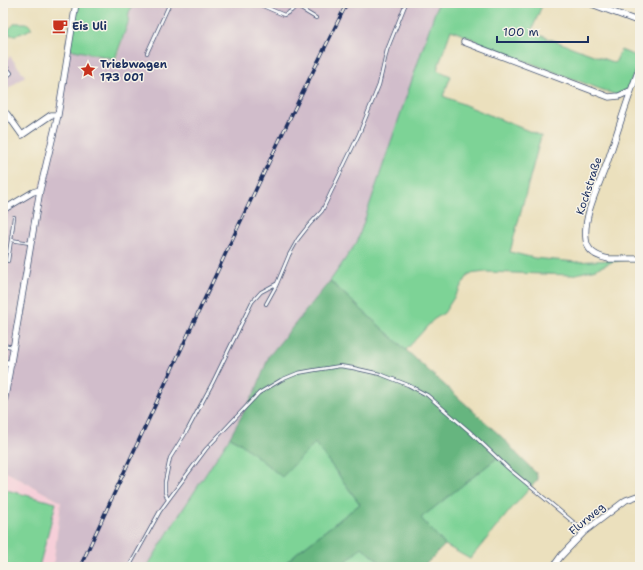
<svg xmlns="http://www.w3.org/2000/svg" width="643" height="570" viewBox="0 0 643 570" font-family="'Shantell Sans',sans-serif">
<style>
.built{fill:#f6cfd9}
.industrial{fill:#d1bdcb}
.green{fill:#7dd396;stroke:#4c817a}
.forest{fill:#66b57f;stroke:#40726e}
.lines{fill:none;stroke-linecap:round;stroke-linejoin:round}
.lane-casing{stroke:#3a4a6c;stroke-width:4}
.street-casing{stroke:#3a4a6c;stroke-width:7}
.lane{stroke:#fff;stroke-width:2.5}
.street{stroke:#fff;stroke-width:5.5}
.rail-casing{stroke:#1b2f5e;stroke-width:3.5}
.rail{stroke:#f7f3e8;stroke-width:2;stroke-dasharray:6;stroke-linecap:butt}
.labels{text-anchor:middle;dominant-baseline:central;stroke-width:3;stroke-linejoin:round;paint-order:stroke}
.poi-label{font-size:11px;font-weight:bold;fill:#1b2f5e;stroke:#f7f3e8;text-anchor:start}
.street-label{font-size:11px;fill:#1b2f5e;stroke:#f7f3e8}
</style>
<rect width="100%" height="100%" fill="#f7f3e8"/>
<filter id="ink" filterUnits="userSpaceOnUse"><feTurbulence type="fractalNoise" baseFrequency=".025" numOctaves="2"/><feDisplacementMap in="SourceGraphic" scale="8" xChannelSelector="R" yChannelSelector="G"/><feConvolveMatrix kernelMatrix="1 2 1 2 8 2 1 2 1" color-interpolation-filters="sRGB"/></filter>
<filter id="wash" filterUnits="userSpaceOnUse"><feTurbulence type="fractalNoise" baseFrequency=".012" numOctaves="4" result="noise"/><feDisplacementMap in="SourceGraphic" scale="16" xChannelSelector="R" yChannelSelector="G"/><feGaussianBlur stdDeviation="0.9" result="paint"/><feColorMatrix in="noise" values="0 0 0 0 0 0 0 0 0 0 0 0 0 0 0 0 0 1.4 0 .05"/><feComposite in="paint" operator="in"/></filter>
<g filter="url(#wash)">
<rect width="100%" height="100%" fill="#ebe0bd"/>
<path class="built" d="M3,470L61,502L53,567H3Z"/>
<path class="industrial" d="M134,3H438L357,242L330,281L269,356L256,390L230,437L172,526L147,567H53L61,502L3,470V210L40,190L69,49L116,60L128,23L129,12Z
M10,56L25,76L3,93V65Z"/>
<path class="green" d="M76,3H134L129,12L128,23L115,59L107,57L69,49Z
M438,3H543L531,32L615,63L621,50L640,58L628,89L616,95L485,46L473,39L451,30L437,70L451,76L443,96L541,136L510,252L534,258L576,262L626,259L612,262L596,269L572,275L486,272L469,274L444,313L433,320L406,350L330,281L357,242Z
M15,23H27L32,28C26,32 17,36 10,35L8,30Z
M230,437L240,443H315L360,504L299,551L281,567H147L172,526Z
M497,458L531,487L512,508L470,559L445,545L420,518Z
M3,489L56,503L39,567H3Z
M362,547L386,567H340Z"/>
<path class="forest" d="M330,281L504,439L517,454L536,473L538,480L531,487L497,458L421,518L445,545L423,567H386L362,547L340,567H281L299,551L360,504L315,443L282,477L240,443L230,437L256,390L269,356Z"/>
</g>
<g filter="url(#ink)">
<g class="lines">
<defs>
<path id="lane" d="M256,3L284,15L291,11L296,6L294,3
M296,6L316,18
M147,53L170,3
M3,63L11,73L3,80
M14,217L11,240L30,243
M8,261L11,240
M266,304L276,286L289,255L298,239L309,225L322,211L359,134L379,85L387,50L406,3
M3,345L13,347
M168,500L165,492V482L170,458L188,429L213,382L252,302L261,292L276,284
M129,567L160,511L168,500L206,449L259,393L281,380L298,373L315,370L340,366L353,368L380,374L408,385L427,395L469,431L508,468L584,531"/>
<path id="street" d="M589,3L640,22
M464,42L609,97L619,96L630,91
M640,67C627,99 618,131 607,163C599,185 583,216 586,239C587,252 598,257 609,259H640
M7,114L22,135L51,115H58
M3,210L33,192L40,190
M3,362L11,364
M3,409L40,190L58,115L76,3
M553,567L561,556L584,532L626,500L640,495"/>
</defs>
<use href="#lane" class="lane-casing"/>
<use href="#street" class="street-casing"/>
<use href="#lane" class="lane"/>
<use href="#street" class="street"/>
<defs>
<path id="rail" d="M80,567L237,229L289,120L347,3"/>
</defs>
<use href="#rail" class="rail-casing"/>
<use href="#rail" class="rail"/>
</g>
</g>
<defs>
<symbol id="cafe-bare" viewBox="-9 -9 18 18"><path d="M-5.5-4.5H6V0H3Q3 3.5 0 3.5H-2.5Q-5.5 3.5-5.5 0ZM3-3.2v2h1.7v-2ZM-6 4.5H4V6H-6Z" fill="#c8321e" stroke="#f7f3e8" stroke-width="2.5" paint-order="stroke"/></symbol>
<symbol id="sight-bare" viewBox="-9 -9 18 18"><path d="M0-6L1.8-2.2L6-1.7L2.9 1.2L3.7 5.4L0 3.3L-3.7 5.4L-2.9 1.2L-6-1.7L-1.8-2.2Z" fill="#c8321e" stroke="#f7f3e8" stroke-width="2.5" paint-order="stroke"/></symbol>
</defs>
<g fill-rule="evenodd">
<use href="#cafe-bare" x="49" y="15" width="22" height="22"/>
<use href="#sight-bare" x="77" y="59" width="22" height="22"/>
</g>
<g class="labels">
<g class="poi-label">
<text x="72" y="26">Eis Uli</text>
<text x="100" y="64">Triebwagen<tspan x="100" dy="13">173 001</tspan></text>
</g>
<g class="street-label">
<text transform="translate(589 186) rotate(-72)">Kochstraße</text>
<text transform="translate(587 519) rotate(-40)">Flurweg</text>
</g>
</g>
<rect width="643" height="570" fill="none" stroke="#f7f3e8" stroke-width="16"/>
<path d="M497 36v6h91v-6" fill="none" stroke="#1b2f5e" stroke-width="2"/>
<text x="503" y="36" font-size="12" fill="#1b2f5e" stroke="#f7f3e8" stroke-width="3" paint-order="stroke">100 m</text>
</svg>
